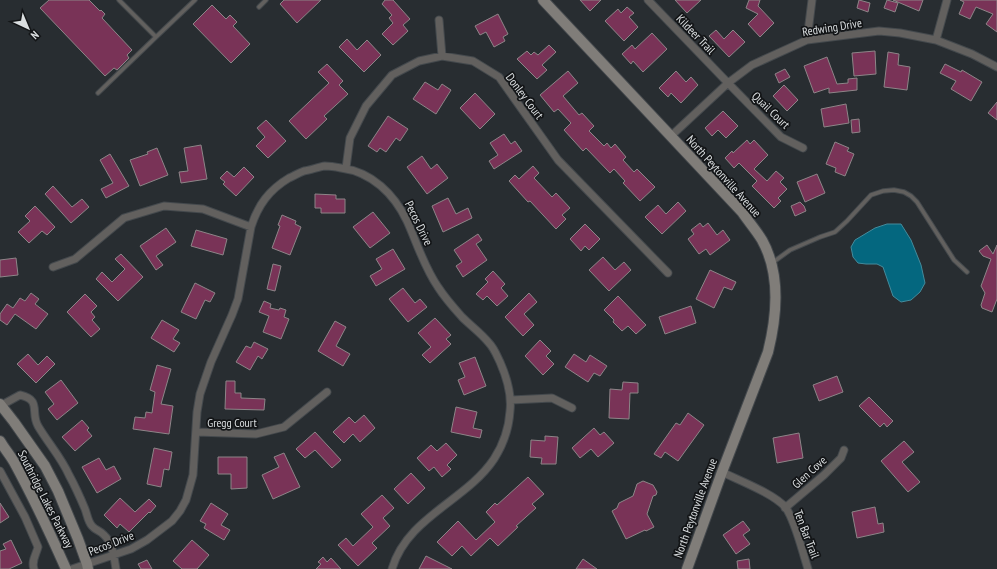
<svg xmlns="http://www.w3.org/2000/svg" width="997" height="569" viewBox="0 0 997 569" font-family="'PT Sans Narrow',sans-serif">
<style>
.water{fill:#04677f;stroke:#448b9c}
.building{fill:#793357;stroke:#8d8588}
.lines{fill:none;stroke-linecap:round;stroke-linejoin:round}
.lane-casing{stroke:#44494d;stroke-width:5.5}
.street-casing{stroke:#44494d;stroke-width:9}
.secondary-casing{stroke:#44494d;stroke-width:12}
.lane{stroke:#62605e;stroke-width:3.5}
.street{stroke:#62605e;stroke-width:7}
.secondary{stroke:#807d79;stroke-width:10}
.labels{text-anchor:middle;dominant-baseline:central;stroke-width:3.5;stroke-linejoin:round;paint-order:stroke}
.street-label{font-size:12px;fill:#dadee0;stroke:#131517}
</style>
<rect width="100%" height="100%" fill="#282d31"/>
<path class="water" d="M887,224H901L911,240L921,265L925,283L920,292L911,300L901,302L893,296L883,267L877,264H866L858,263L853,257L851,247L855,240L875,228Z"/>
<path class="building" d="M49,0H89L100,11L101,10L105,14L102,18L132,50L127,55L129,58L117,70L114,68L105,76L40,8Z
M284,0H321L297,23L280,4Z
M385,0H393L410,19L403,25L408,31L393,45L382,34L393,23L389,18L392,15L382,4Z
M580,0H601L590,11Z
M675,0H701L687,13Z
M749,0H760L758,6L774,23L760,37L748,24L758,14L746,8Z
M859,0L870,3L868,12L857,8Z
M887,0L898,3L895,12L884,8Z
M893,0H923L919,11Z
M960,0H997V32L986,24L993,14L976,7L970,19L959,14L964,2Z
M212,5L226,19L230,15L237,22L233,26L250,44L231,63L193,24Z
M627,7L634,13L629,17L638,27L624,41L605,21L618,9L621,13Z
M498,14L508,34L503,37L505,41L494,47L486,32L480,35L475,26Z
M716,30L724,39L733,30L745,42L729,57L709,36Z
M652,33L667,49L643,72L633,61L631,64L622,54L632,45L635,49Z
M347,39L357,50L367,40L381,55L364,72L339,47Z
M549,45L556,52L542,65L547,70L537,79L517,59L527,51L531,55L534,52L538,55Z
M875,51L876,74L854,76L852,53Z
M888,52L899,54L898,65L910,67L907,90L884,87Z
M827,57L837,84L848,83V79L857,78V90L829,93V88L814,93L804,66Z
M327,64L343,81L339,85L348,94L324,116L327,119L306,139L289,121L329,83L318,72Z
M945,64L961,72L962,70L982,82L971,101L951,89L956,81L940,73Z
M785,69L790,77L779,83L775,74Z
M568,71L578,83L563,96L579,115L582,113L594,126L589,131L604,146L607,143L611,148L615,144L626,157L623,160L634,172L637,169L655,187L640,201L623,183L625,181L614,169L610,173L586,148L583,151L564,130L571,123L558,109L554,112L540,95Z
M676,71L686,82L691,77L698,85L681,103L671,93L668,97L659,88Z
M425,82L438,90L442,84L451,90L436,114L413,99Z
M784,85L798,100L787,111L773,96Z
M475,93L495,114L480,129L460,108Z
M997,102V120L988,113Z
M846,104L849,123L824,127L821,109Z
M723,111L738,126L726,138L718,130L712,136L705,128Z
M388,116L408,129L400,141L396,138L386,152L380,148L377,152L368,146Z
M859,119L860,132L852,133L851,120Z
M266,120L286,141L268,158L256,146L265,137L257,128Z
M504,134L511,144L515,141L522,151L494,169L489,161L498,155L490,143Z
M747,140L750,144L754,140L768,155L754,169L767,181L776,171L784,178L780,182L787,189L778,198L781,201L774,208L752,186L757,181L739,163L734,168L725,158L732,151L733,153Z
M835,142L849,148L847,151L854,154L845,176L835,172L836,168L826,164Z
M201,145L207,179L181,183L179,172L188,171L184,148Z
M157,148L168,175L140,186L130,160L148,154L147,152Z
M110,154L129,186L106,198L101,189L113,183L100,160Z
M422,156L431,169L437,164L448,178L427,194L407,167Z
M533,166L539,173L534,178L552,197L556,193L570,208L562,215L566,219L556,229L530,201L528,202L509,181L515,175L519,179Z
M244,167L254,177L236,196L223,184L225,182L220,178L227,171L234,177Z
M817,174L825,193L805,202L797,182Z
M53,186L72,207L82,199L89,207L71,223L45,194Z
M315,194L336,195V199H345V213H321V208H315Z
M448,198L456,214L468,208L472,218L443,232L432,206Z
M678,202L686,211L662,234L645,217L658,205L666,214Z
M800,202L804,206L806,211L795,216L791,206Z
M35,206L55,227L47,235L42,231L29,243L18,232L30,221L25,216Z
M373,212L390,233L370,248L353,227Z
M282,215L296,221L295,224L301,227L290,255L272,248L280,226L278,225Z
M700,223L703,227L708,223L717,235L723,230L730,240L710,255L706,249L699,254L688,239L694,234L691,230Z
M585,224L600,239L589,250L585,246L581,251L570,239Z
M166,228L176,242L156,256L163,265L156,270L140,246Z
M196,230L227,239L223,255L191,246Z
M478,234L482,240L476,244L487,260L463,277L456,266L462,262L454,250Z
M987,245L993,254L997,245V299L992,312L982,308L981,305L985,293L981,286L991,259L983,256L979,251Z
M393,249L405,269L376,286L370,276L382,269L376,259Z
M121,254L143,277L118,301L96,279L102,272L112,282L125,269L115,259Z
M603,257L615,270L624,262L631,270L609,291L589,270Z
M16,258L18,275L0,277V260Z
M273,264L281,266L275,291L267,289Z
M710,270L736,282L732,290L724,287L714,308L696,299Z
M493,271L505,284L501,288L508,296L497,306L487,296L483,300L476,294L488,282L485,279Z
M195,283L215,293L210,302L205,300L196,319L181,312Z
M403,288L415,303L420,299L427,307L408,322L389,299Z
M31,293L39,299L35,304L48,314L36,329L15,314L7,325L0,320V314L7,304L13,308L20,298L25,301Z
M529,293L537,302L524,314L534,325L523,336L505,317Z
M85,294L97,306L91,312L95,317L92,320L100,329L91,337L67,312Z
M618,296L646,325L636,334L628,326L622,331L613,322L614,320L604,310Z
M264,301L271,304L270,308L279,310L280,308L286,310L284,317L289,319L281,339L263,332L269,316L259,312Z
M691,306L696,323L665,334L659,317Z
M435,318L451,335L446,339L451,344L430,363L422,355L431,347L418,333Z
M162,320L179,330L173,339L180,343L174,352L151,338Z
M335,321L346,327L336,346L350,354L343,366L318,351Z
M540,340L551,351L546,356L554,364L543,375L525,356Z
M254,342L268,349L262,359L258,356L250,370L236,362L246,346L251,348Z
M28,354L38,365L47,356L55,364L36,383L17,364Z
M574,354L586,362L590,355L607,366L600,376L594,373L588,382L565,367Z
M475,357L486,386L464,395L458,380L465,377L459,363Z
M157,365L171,369L161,404L173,406L169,434L133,429L135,417L145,418L146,412L152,413L155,392L150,390Z
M837,376L843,392L819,401L813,385Z
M61,380L78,403L57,420L48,409L54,404L45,392Z
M226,381H235V393H241V398L265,399L264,410L225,409Z
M623,382L638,383V393H630L629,419L609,418L610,389L622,390Z
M869,397L893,421L887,427L884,423L880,427L859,406Z
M456,407L477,412L473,428L482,430L480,438L451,432Z
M688,413L704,425L678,461L665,452L661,458L654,454L676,423L680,425Z
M364,415L375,428L360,442L353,434L344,443L333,432L349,417L355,423Z
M82,420L89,428L87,430L92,436L75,451L62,437Z
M594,428L600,435L604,432L614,443L598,457L591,449L580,458L572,448Z
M315,432L341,460L332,468L315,450L305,458L296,449Z
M799,433L803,458L777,463L773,438Z
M545,436L558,437L556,464H541L542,458L530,457L531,440L545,441Z
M904,441L914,452L902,462L920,482L908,492L881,461Z
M446,443L457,455L447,465L451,469L442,477L434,467L429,471L417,458L431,445L437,451Z
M154,448L172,452L169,470L164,469L161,487L147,484Z
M284,453L300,487L273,499L262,475L279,467L274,457Z
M218,457H247V488L231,489V474H218Z
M99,458L106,470L114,466L121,479L97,493L82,467Z
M411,473L425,488L408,504L394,489Z
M528,477L544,494L532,504L536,508L516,526L518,527L498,546L490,538L471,556L462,546L452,556L437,542L458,521L476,540L495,522L486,512L495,503L497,505Z
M643,481L653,485L657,492L656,495L653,496L647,514L654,527L646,531L645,530L626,539L612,511L617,508L619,503L633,496L637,484Z
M382,495L394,508L383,518L390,526L372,543L377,548L358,566L338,545L346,538L353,546L373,527L361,514Z
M120,498L135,512L149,499L156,506L150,513L149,512L129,532L120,524L117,528L104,515Z
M0,503L9,517L0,523Z
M211,503L228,514L221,525L230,530L224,540L204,528L206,524L200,521Z
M875,507L878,524L883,523L884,532L857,538L852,512Z
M743,521L750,530L743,535L750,544L736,554L723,535Z
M11,540L22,563L9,569H0V551L6,549L3,544Z
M192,540L209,555L197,569H182L173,561Z
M426,556L452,569H419Z
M323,557L327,562L331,558L341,569H316L321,564L318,562Z
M583,559L597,569H576Z
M749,559L750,569H738L737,561Z
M147,560L152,569H141L138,564Z"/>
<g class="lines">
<defs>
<path id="lane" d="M119,0L156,37L195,0
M259,7L266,0
M98,93L156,37
M772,263L790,250L820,237L835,232L847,221L871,195L883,191L894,190L904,192L911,196L917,202L954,260L967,272"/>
<path id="street" d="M648,0L728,83L781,137L803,148
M439,20L442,56
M807,40L812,0
M936,40L947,0
M671,136L728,83L752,65L807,40L879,31L900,33L936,40L972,54L997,67
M346,168L350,138L366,106L392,75L419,61L442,56L473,61L499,77L558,160L668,273
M53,267L75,259L124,218L164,206L203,209L251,227
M511,400L552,398L572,408
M0,406L20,395C42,400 30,412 38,426C48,443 61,457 69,475C75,486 80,497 85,509C87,514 88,522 92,526C95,530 101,531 104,535C113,543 114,558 116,569
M196,432L256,434L284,427L327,392
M0,471L25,517L38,547C36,555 31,561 34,569
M722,472C738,480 775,494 786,508C796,523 802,551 808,569
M785,508L824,475L841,458L844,450
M72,569L131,549L147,540L172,521L180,511L186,500L193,475L197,412L200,394L211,362L232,315L238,299L251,227C258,205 269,190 289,178C294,176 298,173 304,171C311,170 318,167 325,166C330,166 336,167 341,168C372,172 394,194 407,221C417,243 424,267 438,287C445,298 453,307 462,317C471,326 481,333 489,343C494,348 497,356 500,362C507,378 512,394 510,411C509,427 503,445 494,459C466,501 407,517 392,569"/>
<path id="secondary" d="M543,0L742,212C748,221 756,230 762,240C781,274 777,316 768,352L722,472L687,569
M0,404L14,422L45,466L58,491L78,539L87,564L88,569
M0,441C4,448 10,455 14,462C33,497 50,533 66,569"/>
</defs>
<use href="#lane" class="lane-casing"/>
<use href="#street" class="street-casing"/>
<use href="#secondary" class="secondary-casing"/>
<use href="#lane" class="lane"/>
<use href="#street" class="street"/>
<use href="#secondary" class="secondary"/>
</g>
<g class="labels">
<g class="street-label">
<text transform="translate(832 27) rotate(-9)">Redwing Drive</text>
<text transform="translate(696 34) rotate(46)">Kildeer Trail</text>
<text transform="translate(525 96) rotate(53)">Donley Court</text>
<text transform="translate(771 110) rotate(44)">Quail Court</text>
<text transform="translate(724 176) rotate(48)">North Peytonville Avenue</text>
<text transform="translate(419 223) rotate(64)">Pecos Drive</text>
<text x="232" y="422">Gregg Court</text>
<text transform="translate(809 472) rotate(-42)">Glen Cove</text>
<text transform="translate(46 499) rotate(63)">Southridge Lakes Parkway</text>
<text transform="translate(695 508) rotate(-70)">North Peytonville Avenue</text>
<text transform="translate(807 534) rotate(69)">Ten Bar Trail</text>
<text transform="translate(111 543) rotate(-21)">Pecos Drive</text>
</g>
</g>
<g transform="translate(28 28) rotate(136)" stroke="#131517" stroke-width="3" paint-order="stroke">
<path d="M0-3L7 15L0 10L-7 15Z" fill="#dadee0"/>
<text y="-6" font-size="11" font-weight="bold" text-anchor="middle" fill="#dadee0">N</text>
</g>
</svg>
